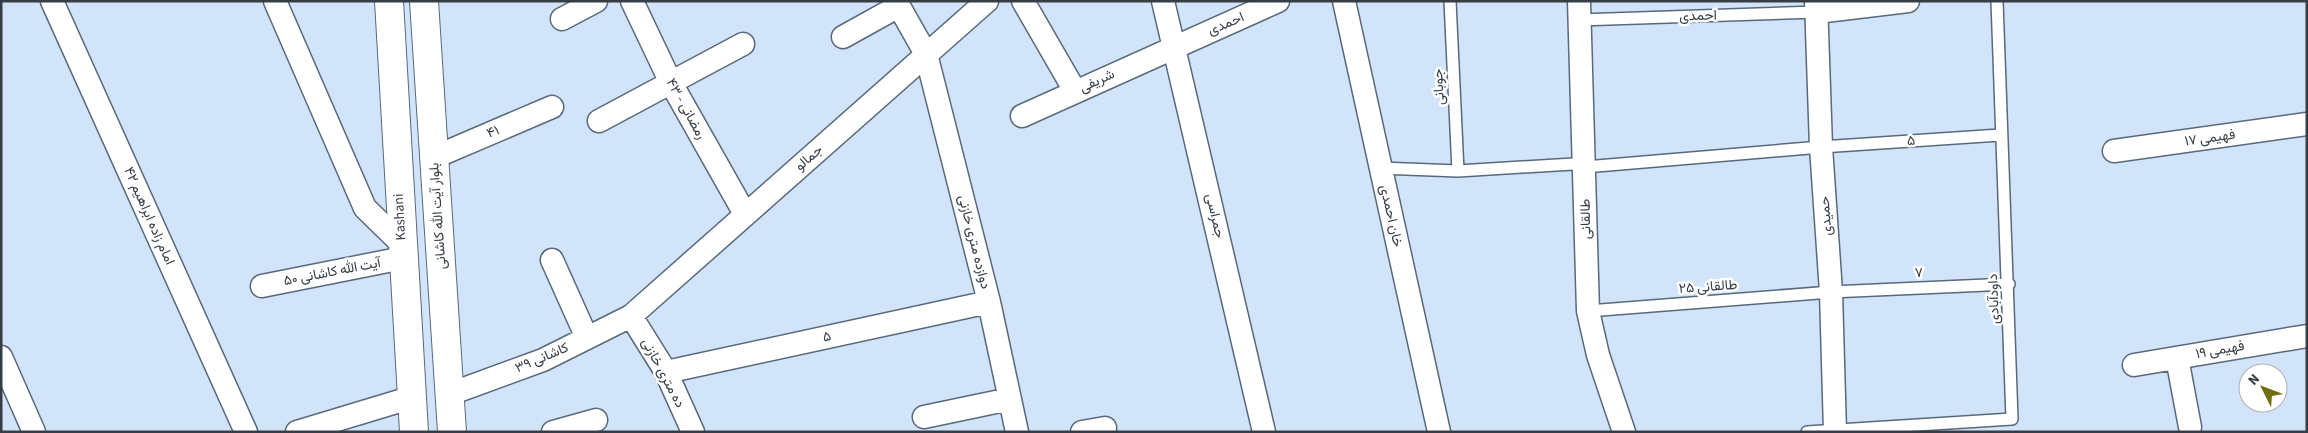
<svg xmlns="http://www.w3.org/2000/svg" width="2308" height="433" viewBox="0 0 2308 433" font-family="'Source Sans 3',Vazirmatn,sans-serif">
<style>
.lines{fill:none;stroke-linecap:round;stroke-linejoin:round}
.service-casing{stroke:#58697b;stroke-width:14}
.minor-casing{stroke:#58697b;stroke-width:25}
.secondary-casing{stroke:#58697b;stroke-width:30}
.service{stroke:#fff;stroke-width:11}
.minor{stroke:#fff;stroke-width:22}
.secondary{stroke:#fff;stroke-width:28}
.labels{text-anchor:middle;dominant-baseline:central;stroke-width:5;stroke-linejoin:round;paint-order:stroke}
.street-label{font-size:14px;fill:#363d45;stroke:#fff}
</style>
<rect width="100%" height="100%" fill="#d1e4f9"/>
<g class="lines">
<defs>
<path id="service" d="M1450,1L1458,171
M1579,20L1817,12
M1380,168L1458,171L1573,164L1585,167L1821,147L2000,135
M1588,311L1831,292L2009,284
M1807,432L2012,419L1997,1"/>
<path id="minor" d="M52,1L246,432
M275,1L365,208L402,244
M632,1L671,83L745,214
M896,1L926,54L989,302L1017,432
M1023,1L1075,91
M1163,1L1264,432
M1344,1L1439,432
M1579,1L1588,311L1598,355L1624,432
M1816,1L1821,147L1831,292L1835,432
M1817,12L1908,1
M562,19L596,1
M843,37L899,6
M1022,116L1278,1
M599,121L743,44
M2114,151L2307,124
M435,157L552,107
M552,260L587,338
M262,286L403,258
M631,316L666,372L693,432
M1,357L34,432
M2177,358L2190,427
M2134,365L2307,336
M666,372L989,302
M450,394L543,360L631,316L987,1
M924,417L1010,399
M297,432L413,397
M553,432L596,420
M1082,432L1105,428"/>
<path id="secondary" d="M389,1L414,432
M424,1L452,432"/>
</defs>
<use href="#service" class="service-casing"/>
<use href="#minor" class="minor-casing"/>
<use href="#secondary" class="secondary-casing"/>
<use href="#service" class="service"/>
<use href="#minor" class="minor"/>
<use href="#secondary" class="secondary"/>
</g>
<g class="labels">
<g class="street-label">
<text transform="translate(1698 16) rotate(-2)">احمدی</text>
<text transform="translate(1226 24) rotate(-23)">احمدی</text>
<text transform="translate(1097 81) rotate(-25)">شریفی</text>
<text transform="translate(1439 87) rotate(-93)">جوبانی</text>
<text transform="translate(686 109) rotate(61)">رمضانی - ۴۳</text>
<text transform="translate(493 132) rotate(-23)">۴۱</text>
<text transform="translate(2210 138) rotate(-8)">فهیمی ۱۷</text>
<text transform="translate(1911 141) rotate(-4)">۵</text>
<text transform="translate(809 158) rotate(-41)">جمالو</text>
<text transform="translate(149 216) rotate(66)">امام زاده ابراهیم ۴۲</text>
<text transform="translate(438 216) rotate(-94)">بلوار آیت الله کاشانی</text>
<text transform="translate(1215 216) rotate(77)">جمراسی</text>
<text transform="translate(1391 216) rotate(77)">خان احمدی</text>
<text transform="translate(1826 216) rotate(-94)">حمیدی</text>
<text transform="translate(400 217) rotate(-93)">Kashani</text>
<text transform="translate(1586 219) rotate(-91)">طالقانی</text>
<text transform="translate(974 242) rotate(76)">دوازده متری خازنی</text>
<text transform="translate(332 272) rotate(-11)">آیت الله کاشانی ۵۰</text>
<text transform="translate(1919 273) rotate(-3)">۷</text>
<text transform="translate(1708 287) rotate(-4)">طالقانی ۲۵</text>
<text transform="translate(1994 299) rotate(-92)">داودآبادی</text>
<text transform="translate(827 337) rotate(-12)">۵</text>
<text transform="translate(2220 350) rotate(-10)">فهیمی ۱۹</text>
<text transform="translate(542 358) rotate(-23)">کاشانی ۳۹</text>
<text transform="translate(663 373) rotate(62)">ده متری خازنی</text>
</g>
</g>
<rect width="2308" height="433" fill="none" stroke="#363d45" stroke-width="5"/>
<g transform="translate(2263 388) rotate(312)"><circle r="24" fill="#ffffff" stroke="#afb1b5"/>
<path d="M0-4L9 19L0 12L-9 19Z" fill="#6f6e10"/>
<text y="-8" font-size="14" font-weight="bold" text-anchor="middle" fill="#363d45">N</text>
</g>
</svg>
